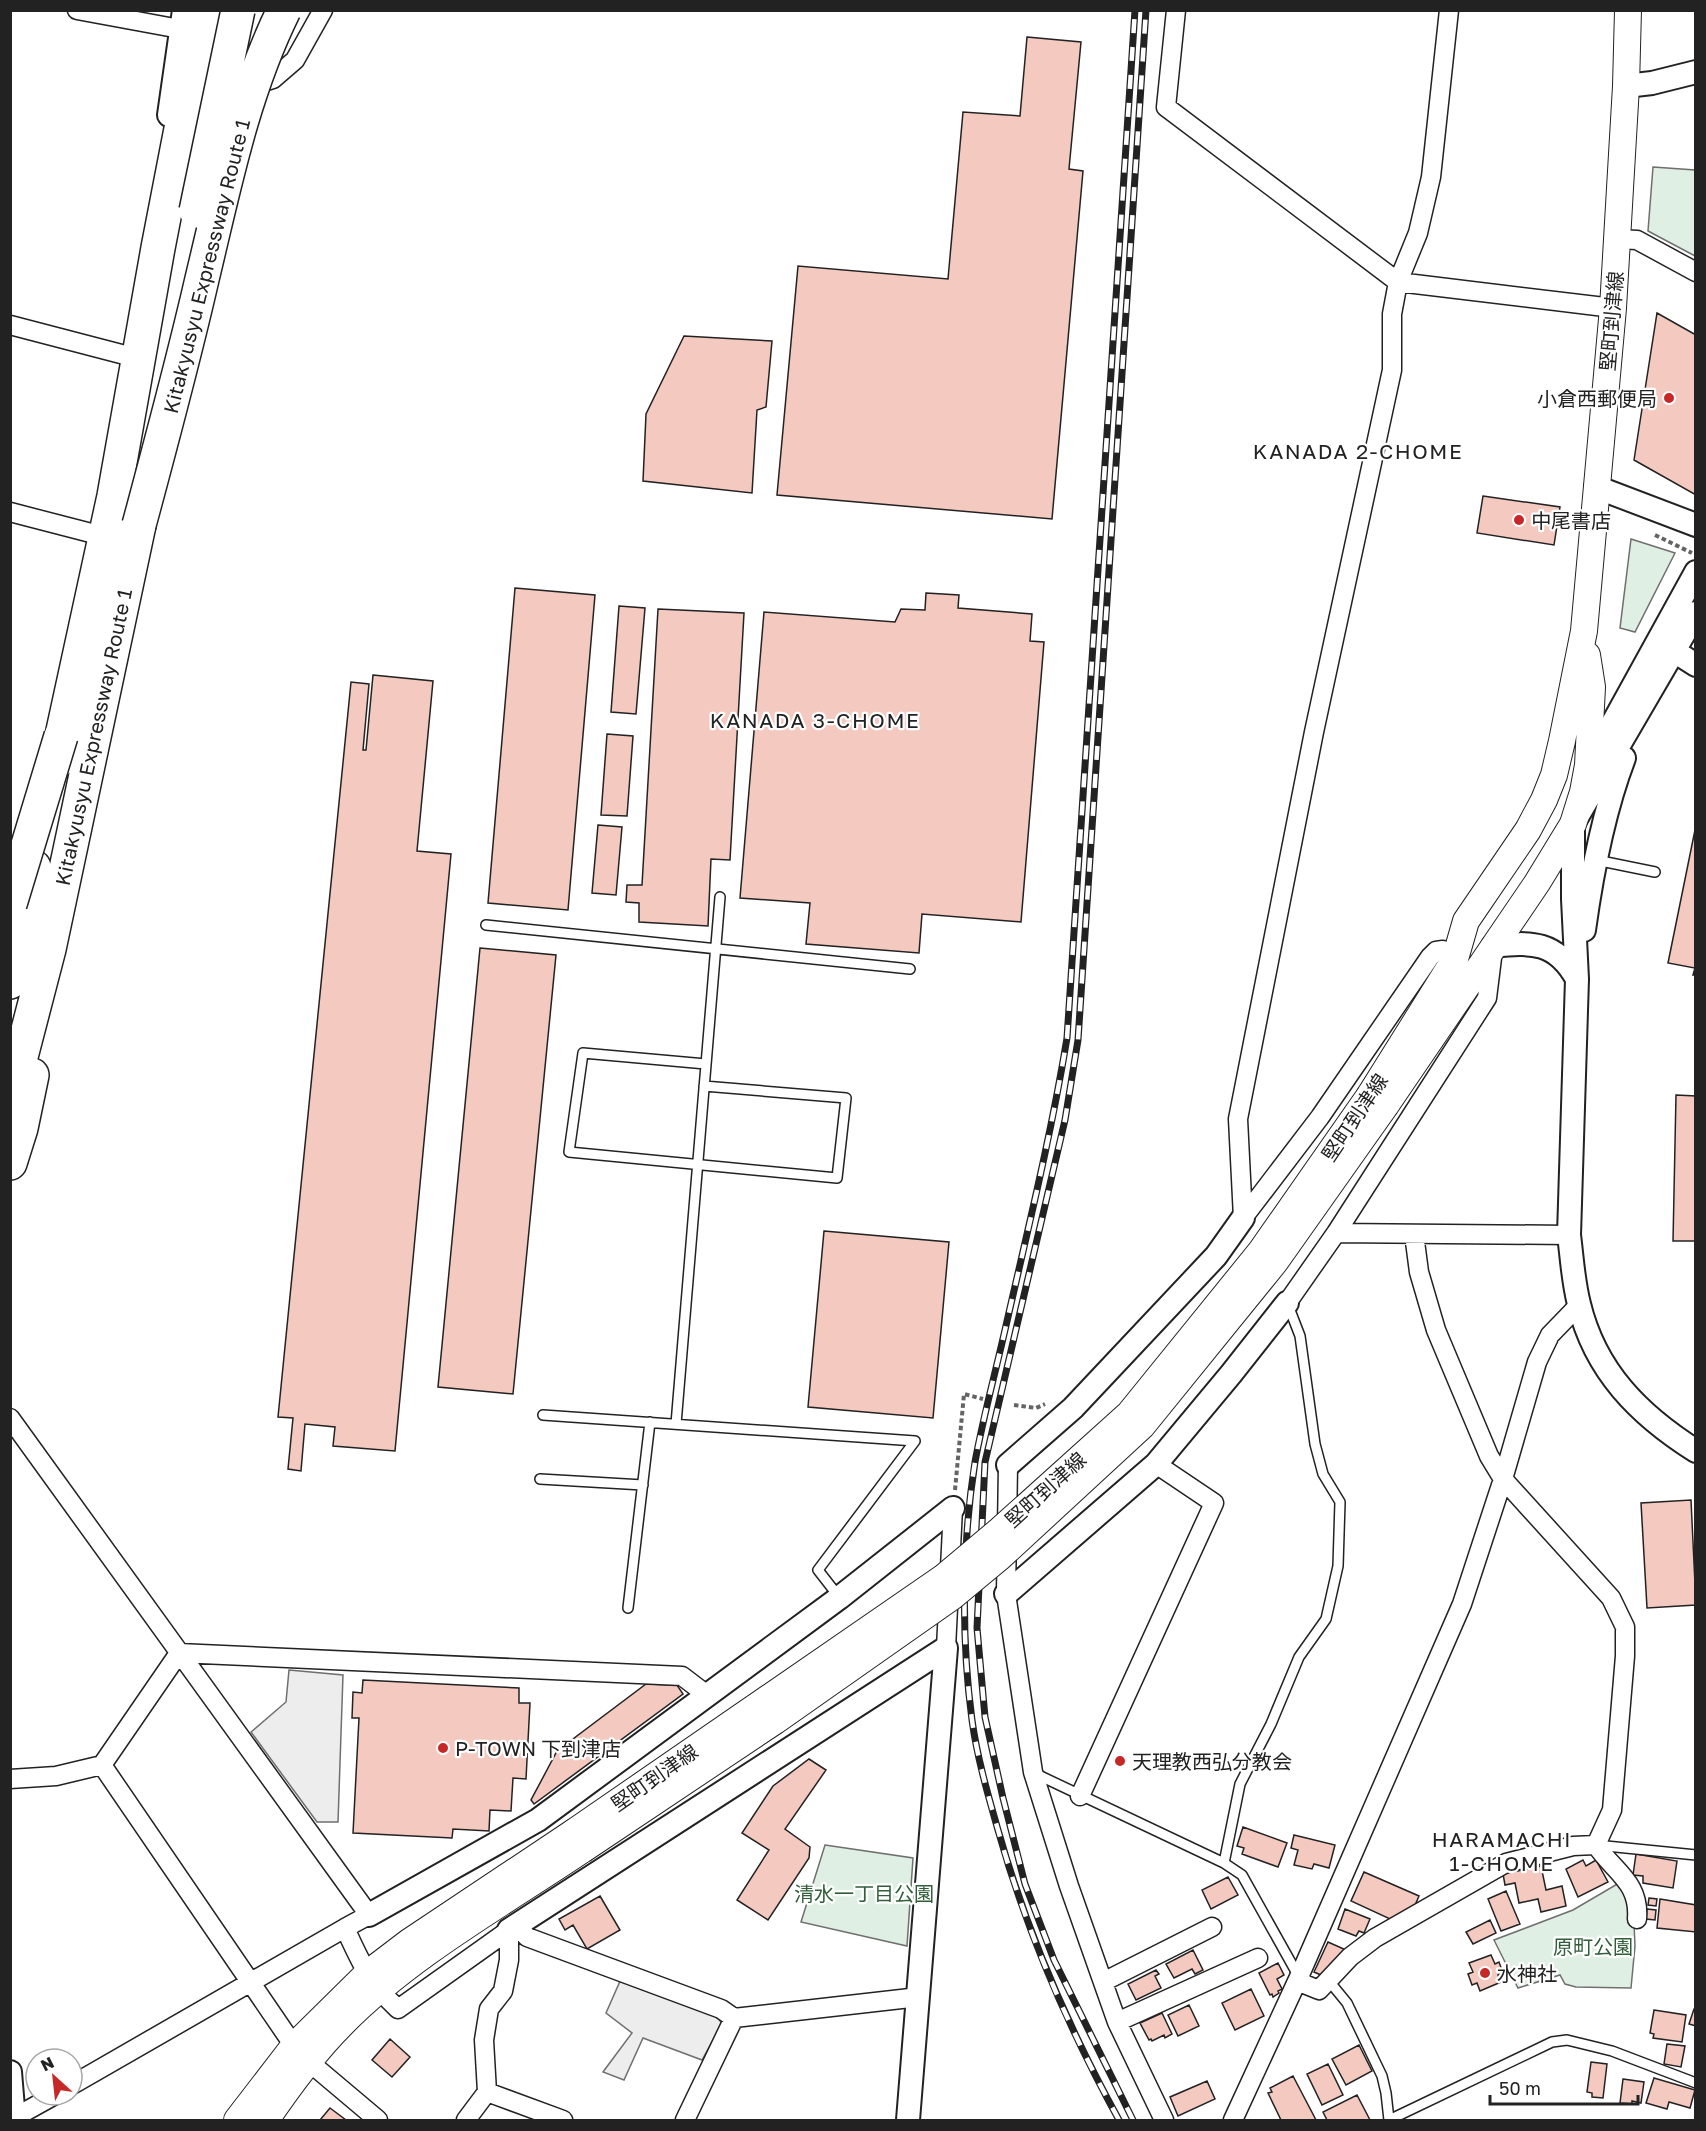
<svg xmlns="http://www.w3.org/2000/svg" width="1706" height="2131" viewBox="0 0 1706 2131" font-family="'Golos Text','Noto Sans JP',sans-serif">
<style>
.green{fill:#e0efe3;stroke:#6f6f6f;stroke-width:1.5}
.parking{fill:#ededed;stroke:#6f6f6f;stroke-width:1.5}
.building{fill:#f3c9c0;stroke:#222;stroke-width:1.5}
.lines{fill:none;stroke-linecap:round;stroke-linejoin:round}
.service-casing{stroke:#222;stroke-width:12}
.minor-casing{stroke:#222;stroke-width:21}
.tertiary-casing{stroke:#222;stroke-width:26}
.secondary-casing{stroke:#222;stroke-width:28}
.motorway-casing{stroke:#222;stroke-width:36}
.path{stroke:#646464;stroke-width:4;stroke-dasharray:4.5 3;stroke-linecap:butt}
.service{stroke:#fff;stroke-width:9}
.minor{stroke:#fff;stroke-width:18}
.tertiary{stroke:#fff;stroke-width:22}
.secondary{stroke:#fff;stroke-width:26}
.motorway{stroke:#fff;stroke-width:33}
.rail-casing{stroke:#222;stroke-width:7}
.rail{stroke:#fff;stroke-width:4.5;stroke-dasharray:14;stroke-linecap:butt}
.secondary-bridge-casing{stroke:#222;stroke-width:28;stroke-linecap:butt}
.motorway-bridge-casing{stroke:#222;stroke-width:36;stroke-linecap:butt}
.secondary-bridge{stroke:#fff;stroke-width:26}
.motorway-bridge{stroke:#fff;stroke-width:33}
.poi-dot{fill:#c62828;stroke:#fff;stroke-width:2}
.labels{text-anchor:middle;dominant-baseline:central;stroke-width:4.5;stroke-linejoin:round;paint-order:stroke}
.street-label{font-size:20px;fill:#222;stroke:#fff}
.poi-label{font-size:20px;fill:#222;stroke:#fff;text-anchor:start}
.park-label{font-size:20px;fill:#2f5e38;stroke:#fff}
.neighbourhood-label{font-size:21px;letter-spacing:1.5px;fill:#222;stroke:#fff}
</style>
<rect width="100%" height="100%" fill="#fff"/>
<path class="green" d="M1653,167L1695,170V256L1648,231Z
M1631,539L1675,553L1635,632L1620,628Z
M825,1845L913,1858L907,1946L801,1922Z
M1619,1883L1633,1901L1635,1946L1631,1988L1576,1987L1565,1984L1560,1975L1518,1988L1494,1940L1573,1910Z"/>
<path class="parking" d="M289,1670L343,1675L338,1822H317L251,1732L286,1702Z
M621,1979L717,2016L722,2024L702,2060L643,2038L624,2080L603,2072L632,2033L606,2013Z"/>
<path class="building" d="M1027,37L1081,42L1069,169L1083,171L1052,519L777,495L798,266L948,279L963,112L1020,116Z
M1657,313L1696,335V495L1634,460Z
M684,336L772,341L766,407L757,410L752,493L643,481L646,414Z
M1483,496L1560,507L1554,545L1477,533Z
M515,588L595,595L568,910L488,903Z
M926,593L959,595L958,608L1032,614L1030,641L1044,642L1021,922L922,914L919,953L806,944L810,903L740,898L764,612L895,622L901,609L925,610Z
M619,606L645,608L636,714L611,712Z
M658,609L744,613L730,860L711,859L708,926L639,922V903L626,902L627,885H642Z
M373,675L433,681L417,851L451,854L395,1451L333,1446L335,1427L305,1424L301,1471L288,1469L293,1418L278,1417L351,682L369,684L363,750H366Z
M607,734L633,736L627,816L601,815Z
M598,825L622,827L616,895L592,893Z
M1696,825V975H1693L1695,968L1668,963Z
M480,948L556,955L513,1394L438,1387Z
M1676,1095L1696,1096V1241H1673Z
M824,1231L949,1242L933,1418L808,1407Z
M1691,1500L1696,1605L1647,1608L1641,1503Z
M363,1680L519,1688V1703H530L526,1779L513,1778L511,1811L490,1810L489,1831L453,1829L452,1838L353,1833L359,1718H352L353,1692L362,1693Z
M646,1684L677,1685L683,1694L534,1804L531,1800L557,1751Z
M809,1759L826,1770L785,1829L810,1847L809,1858L768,1920L737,1900L769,1850L742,1833L773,1786Z
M1243,1827L1287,1843L1278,1867L1242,1854L1244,1848L1237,1846Z
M1294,1835L1335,1845L1329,1868L1314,1864L1312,1869L1294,1865L1298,1850L1291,1848Z
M1636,1854L1677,1861L1673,1888L1643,1883V1876L1633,1875Z
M1583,1860L1586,1866L1596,1860L1608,1882L1578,1897L1566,1869Z
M1541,1866L1546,1890L1562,1886L1566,1906L1541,1912L1538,1899L1519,1903L1515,1883L1505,1885L1503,1874Z
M1364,1872L1419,1896L1416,1903L1418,1904L1390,1919L1351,1901Z
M1228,1877L1238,1895L1211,1909L1202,1890Z
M1506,1891L1520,1924L1501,1931L1488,1899Z
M600,1896L620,1930L587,1949L573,1925L565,1930L559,1919Z
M1649,1898L1657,1899L1656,1906L1648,1905Z
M1660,1899L1696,1905V1932L1657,1928Z
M1345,1909L1370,1919L1364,1933L1359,1931L1356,1936L1338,1929Z
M1647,1909L1656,1910L1655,1920L1646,1919Z
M1490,1920L1496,1933L1473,1944L1466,1932Z
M1328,1942L1346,1950L1321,1975L1314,1972Z
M1193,1950L1203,1970L1195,1974L1192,1969L1174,1978L1166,1964Z
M1491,1955L1495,1964L1499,1962L1503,1973L1498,1975L1501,1982L1480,1991L1477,1983L1472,1985L1468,1974L1473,1972L1469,1963Z
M1278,1963L1284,1975L1277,1979L1282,1989L1278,1991L1279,1993L1273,1997L1272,1994L1270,1995L1259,1973Z
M1156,1970L1159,1974L1155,1976L1161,1988L1136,2000L1128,1984Z
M1251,1989L1264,2016L1235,2030L1222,2003Z
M1189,2005L1199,2026L1178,2036L1168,2015Z
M1694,2009H1696V2026L1689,2024Z
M1654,2010L1686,2015L1682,2042L1653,2038L1654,2034L1650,2033Z
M1162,2013L1172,2034L1165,2038L1164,2035L1152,2041L1151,2039L1149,2040L1140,2023Z
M390,2039L410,2057L392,2077L372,2060Z
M1667,2044L1685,2046L1681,2067L1664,2064Z
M1359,2045L1372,2071L1346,2085L1332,2059Z
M1591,2062L1607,2064L1603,2098L1592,2097V2093L1587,2092Z
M1328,2064L1343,2095L1322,2105L1307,2074Z
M1293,2076L1316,2120H1281L1268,2093L1272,2092L1270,2088Z
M1654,2078L1695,2090L1690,2108L1669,2102L1667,2109L1646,2103Z
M1623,2079L1644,2082L1641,2103L1632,2101V2104L1620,2103Z
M1207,2081L1215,2099L1178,2116L1170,2097Z
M1357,2095L1370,2120H1327L1323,2112Z
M330,2108L346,2120H320Z"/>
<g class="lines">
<defs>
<path id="service" d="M1596,860L1655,872
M486,925L910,969
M704,1086L846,1098L837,1178L569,1152L583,1053L706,1064
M543,1415L915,1441L818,1570L839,1597
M676,1424L720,897
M540,1479L643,1485
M628,1608L650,1422
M1034,1773L1224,1863L1242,1875L1299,1977
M1596,1845L1696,1855
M1224,1863L1240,1784L1271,1724L1299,1657L1326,1619L1338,1566L1340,1502L1323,1474L1315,1444L1300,1336L1288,1305
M1329,1981L1347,2003L1382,2076L1386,2093L1389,2120
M1389,2120L1552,2042L1567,2040L1612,2051L1696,2083"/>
<path id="minor" d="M77,10L180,29
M1176,10L1166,107L1398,282L1613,308
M251,86L273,79L295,60L323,10
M1617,239L1637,240L1696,272
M10,325L125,355
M10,512L91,533
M1243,1218L1238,1119L1314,732L1392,370V314L1398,282L1418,233L1431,177L1449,10
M1243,1218L1320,1117L1430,957L1436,951L1443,950L1455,959
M1336,1233L1569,1235
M1414,1234L1419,1272L1436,1330L1489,1456L1503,1479L1611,1598L1625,1627V1656L1612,1810L1596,1845
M1287,1303L1336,1233L1487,998L1493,950
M10,1418L369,1915L345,1928C361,1963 369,1982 398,2009L509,1930
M1008,1465L1006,1594L1033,1772L1069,1886L1117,2022L1164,2120
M946,1648L953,1508
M179,1653L682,1676L707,1695
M102,1765L294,2046L308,2061L378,2120
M10,1779L56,1776L102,1765L179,1653
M1080,1796L1214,1503L1156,1464
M1596,1845C1614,1872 1640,1882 1637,1919
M517,1925L527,1937L721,2009L734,2018L919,1997
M1299,1977L1304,1984L1319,1990L1350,1957L1375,1938L1506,1863L1573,1846L1596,1845
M1103,1982L1212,1927
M1117,2022L1258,1958
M72,2085L345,1928
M487,2092L563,2120
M10,2120L55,2095
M466,2120L487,2092L484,2040L489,2009L503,1991L509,1960V1930
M685,2120L734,2018
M1233,2120L1299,1977L1462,1604L1503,1479L1537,1362L1550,1335L1579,1305"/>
<path id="tertiary" d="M1626,86L1652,83L1696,72
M238,88L256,10
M169,115L184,10
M1596,487L1696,525
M1696,613L1573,824V899L1577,979L1569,1235C1572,1258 1573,1281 1579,1304C1595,1371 1639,1415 1696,1451
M1674,651L1696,665
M1588,768L1696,572
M1584,930C1592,872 1603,813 1624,758
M1493,946C1532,942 1556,941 1577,979
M1008,1465L1073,1408L1216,1256L1243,1218
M1006,1594L1156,1464L1231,1374L1287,1303
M369,1915L538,1820L839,1598L953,1508
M509,1930L946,1648
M10,2072L14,2120
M908,2120L946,1648"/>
<path id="secondary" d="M1370,1095L1455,959L1466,921L1528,830L1544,800L1554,775L1562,741L1584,631L1613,308L1626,86L1628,10
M1386,1105L1537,883L1573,824L1583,792L1588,765L1592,687L1587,655
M237,2120L294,2046L367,1974L409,1942L574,1832
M266,2120C289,2086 313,2053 342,2024C410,1955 502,1904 582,1850"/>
<path id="motorway" d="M56,763L114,496L158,248L204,10
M10,982L34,867
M10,1099L49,949L139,525
M10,1163L21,1128L32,1075"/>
</defs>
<use href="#service" class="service-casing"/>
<use href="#minor" class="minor-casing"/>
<use href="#tertiary" class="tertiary-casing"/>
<use href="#secondary" class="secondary-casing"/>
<use href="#motorway" class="motorway-casing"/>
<path class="path" d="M1655,535L1692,553
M1014,1405L1036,1408L1045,1404
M955,1490L964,1394L983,1399"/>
<use href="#service" class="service"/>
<use href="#minor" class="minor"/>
<use href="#tertiary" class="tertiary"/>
<use href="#secondary" class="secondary"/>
<use href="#motorway" class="motorway"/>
<defs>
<path id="rail" d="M1119,2120C1068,2027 1027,1933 998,1830C988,1795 977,1757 972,1720C961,1638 962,1544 975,1462C983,1418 995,1374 1005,1330C1027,1233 1051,1136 1067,1038L1135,10
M1133,2120L1054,1960L1025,1884L1003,1798L985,1717L977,1628L985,1462L1065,1120L1078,1040L1146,10"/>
</defs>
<use href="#rail" class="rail-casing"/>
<use href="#rail" class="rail"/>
<defs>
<path id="secondary-bridge" d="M574,1832L944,1577L1000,1530L1129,1414L1261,1251L1370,1095
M582,1850L775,1721L953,1596L1000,1557L1142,1426L1275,1262L1386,1105"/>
<path id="motorway-bridge" d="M196,211L238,10
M139,525C161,443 183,362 202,279C224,188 242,95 284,10
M10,904L61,736"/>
</defs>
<use href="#secondary-bridge" class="secondary-bridge-casing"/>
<use href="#motorway-bridge" class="motorway-bridge-casing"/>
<use href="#secondary-bridge" class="secondary-bridge"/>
<use href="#motorway-bridge" class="motorway-bridge"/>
</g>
<g class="poi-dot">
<circle cx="1669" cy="398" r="6"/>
<circle cx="1519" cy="520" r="6"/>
<circle cx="443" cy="1748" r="6"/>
<circle cx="1120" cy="1761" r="6"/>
<circle cx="1485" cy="1973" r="6"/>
</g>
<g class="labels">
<g class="street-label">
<text transform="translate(206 266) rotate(-76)">Kitakyusyu Expressway Route 1</text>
<text transform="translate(1611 321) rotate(-85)">堅町到津線</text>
<text transform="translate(93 737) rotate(-78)">Kitakyusyu Expressway Route 1</text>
<text transform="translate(1354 1117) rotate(-56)">堅町到津線</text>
<text transform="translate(1045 1489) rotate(-42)">堅町到津線</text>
<text transform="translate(654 1777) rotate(-35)">堅町到津線</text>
</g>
<g class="poi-label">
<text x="1657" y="398" text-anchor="end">小倉西郵便局</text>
<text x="1531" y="520">中尾書店</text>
<text x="455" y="1748">P-TOWN 下到津店</text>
<text x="1132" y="1761">天理教西弘分教会</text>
<text x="1497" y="1973">水神社</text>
</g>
<g class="park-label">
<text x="864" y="1893">清水一丁目公園</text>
<text x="1593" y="1946">原町公園</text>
</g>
<g class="neighbourhood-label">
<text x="1358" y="451">KANADA 2-CHOME</text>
<text x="815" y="720">KANADA 3-CHOME</text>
<text x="1502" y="1839">HARAMACHI<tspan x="1502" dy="24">1-CHOME</tspan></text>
</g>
</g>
<rect width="1706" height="2131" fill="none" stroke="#222222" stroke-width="24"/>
<g transform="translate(54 2077) rotate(333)"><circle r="28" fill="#ffffff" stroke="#a7a7a7" stroke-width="1.5"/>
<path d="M0-4.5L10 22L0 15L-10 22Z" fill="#c62828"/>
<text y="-9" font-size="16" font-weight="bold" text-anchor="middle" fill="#222222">N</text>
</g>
<path d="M1490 2095v9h148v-9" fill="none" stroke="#222222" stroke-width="3"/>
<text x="1499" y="2095" font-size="18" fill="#222222" stroke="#ffffff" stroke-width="4.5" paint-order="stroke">50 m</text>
</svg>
